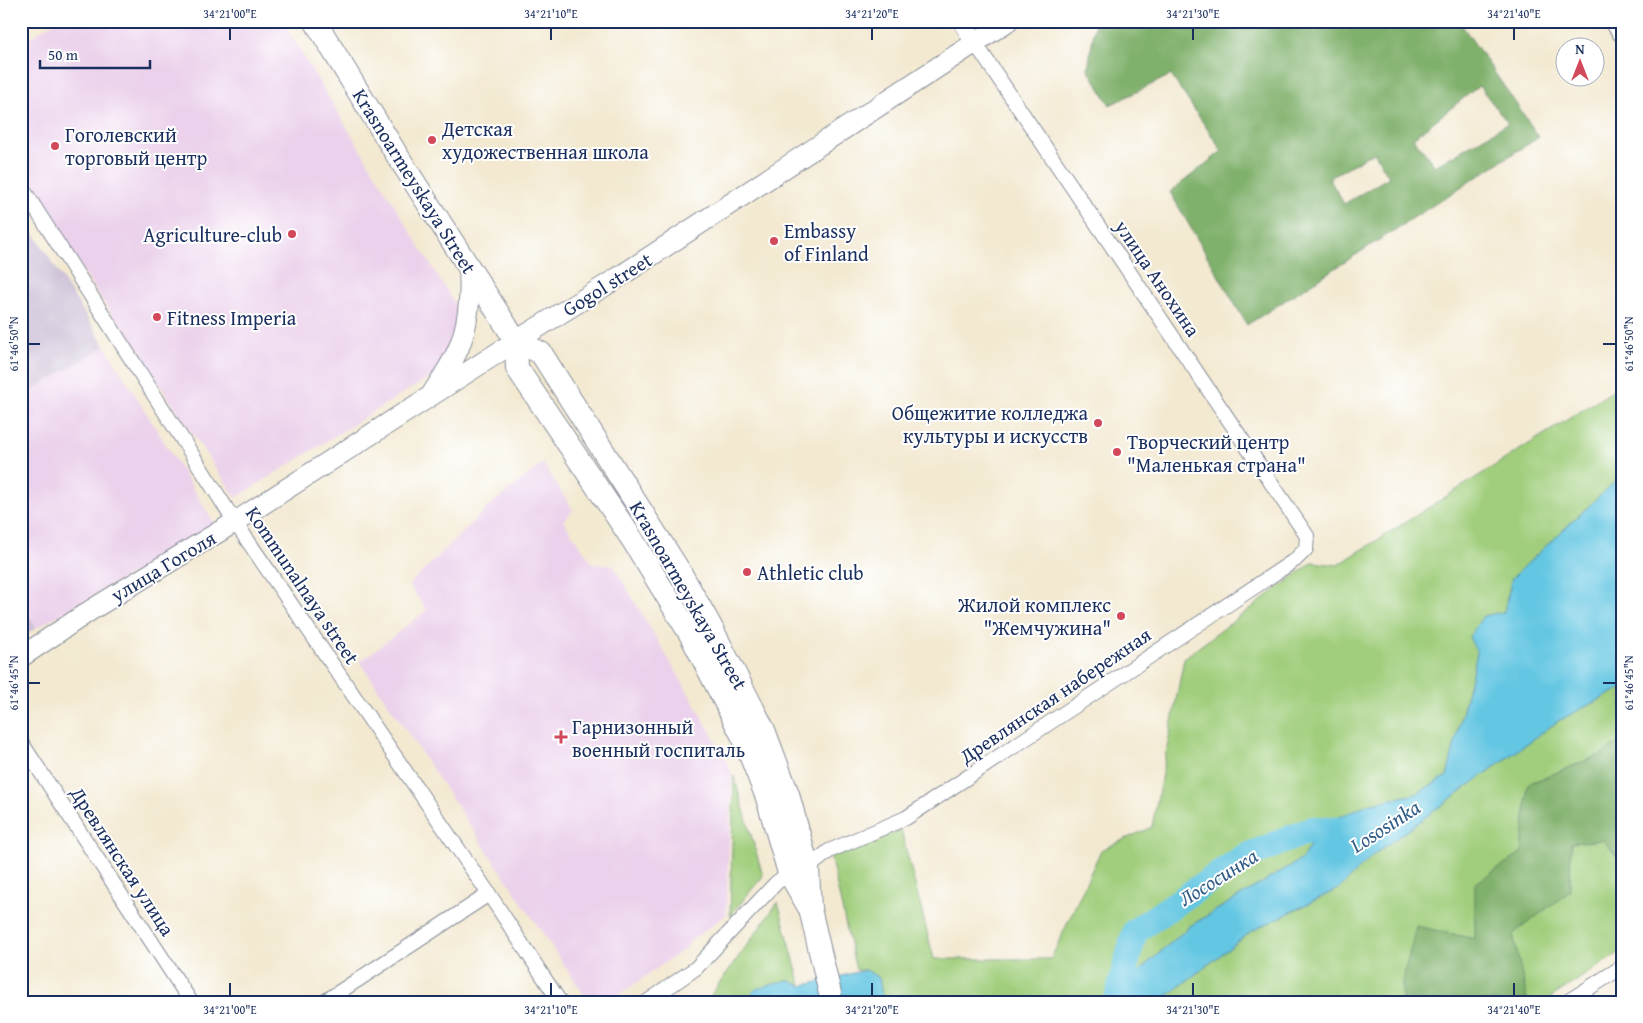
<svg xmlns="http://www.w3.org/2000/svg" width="1643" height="1023" viewBox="0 0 1643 1023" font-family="'Gentium Book Plus',serif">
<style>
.built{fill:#ebd1eb}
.industrial{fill:#cbbfd5}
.green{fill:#a0ce7c;stroke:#5e7e6d}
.forest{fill:#80b16c;stroke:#4e7065;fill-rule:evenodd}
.water{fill:#64c6e2;stroke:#407aa0}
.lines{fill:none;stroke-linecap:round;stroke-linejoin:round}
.river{stroke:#64c6e2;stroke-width:26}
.minor-casing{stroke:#878c98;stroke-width:16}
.tertiary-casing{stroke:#878c98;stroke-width:19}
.secondary-casing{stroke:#878c98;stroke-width:22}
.primary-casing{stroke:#878c98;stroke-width:24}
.minor{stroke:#fff;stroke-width:14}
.tertiary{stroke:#fff;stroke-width:18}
.secondary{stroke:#fff;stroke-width:20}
.primary{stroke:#fff;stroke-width:22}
.ticks{fill:none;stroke:#1b2f5e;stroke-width:2}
.poi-dot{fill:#d1495b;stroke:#fff;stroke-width:2}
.labels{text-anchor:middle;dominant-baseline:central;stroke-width:4;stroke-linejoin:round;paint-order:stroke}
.poi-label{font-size:20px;fill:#1b2f5e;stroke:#fff;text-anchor:start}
.street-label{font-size:20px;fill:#1b2f5e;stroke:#fff}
.water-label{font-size:21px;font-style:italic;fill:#315c86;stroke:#fff}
.neatline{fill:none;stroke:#1b2f5e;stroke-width:2}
.ticks-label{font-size:12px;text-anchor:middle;fill:#1b2f5e}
</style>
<rect width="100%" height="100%" fill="#fff"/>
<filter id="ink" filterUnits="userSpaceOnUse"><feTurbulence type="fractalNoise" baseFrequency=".02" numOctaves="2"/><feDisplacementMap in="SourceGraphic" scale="10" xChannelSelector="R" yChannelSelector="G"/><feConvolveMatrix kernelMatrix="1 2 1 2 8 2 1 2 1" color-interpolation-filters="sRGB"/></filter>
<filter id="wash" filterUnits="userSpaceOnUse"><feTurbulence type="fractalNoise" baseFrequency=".0096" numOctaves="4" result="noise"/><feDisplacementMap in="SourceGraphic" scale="20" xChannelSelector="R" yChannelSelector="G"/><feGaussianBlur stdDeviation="1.12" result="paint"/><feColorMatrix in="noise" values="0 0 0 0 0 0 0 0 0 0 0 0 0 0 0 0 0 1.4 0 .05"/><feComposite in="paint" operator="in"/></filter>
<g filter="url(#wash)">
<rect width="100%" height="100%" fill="#f3e9d1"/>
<path class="built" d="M56,21H282L459,311L452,348L437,374L408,390L236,498L86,276L21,167V43Z
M105,346L216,526L36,628L21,603V397Z
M543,463L573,510L563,521L593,564L613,565L694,702L732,772L726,915L690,941L687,947L609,1002H589L360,662L427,610L409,585L489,506Z"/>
<path class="industrial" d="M30,227L105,346L21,397V232Z
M21,603L36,628L21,638Z"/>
<path class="green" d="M1622,385V475L1512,578L1504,612L1483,616L1477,653L1447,776L1416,794L1368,804L1315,836L1302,859L1190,926L1104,1002H883L879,978L866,970H856L829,851L901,830L934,959H1051L1101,850L1152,827L1184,658L1313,562L1338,565Z
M1622,688V951L1544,1002H1159L1252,931L1340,888L1373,855L1558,721Z
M734,776L763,876L730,916Z
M778,902L801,986L756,989L743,1002H706Z"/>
<path class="forest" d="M1097,21H1459L1539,137L1247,325L1170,192L1222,151L1171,75L1110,105L1088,69L1095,23ZM1479,86L1508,123L1435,166L1413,138ZM1374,152L1389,177L1344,204L1329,178Z
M1622,740V862L1603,840L1571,843L1570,891L1513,934L1527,998L1520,1002H1402V983L1416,926L1475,939V884L1522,852L1528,784L1602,754Z"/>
<path class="water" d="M1622,475V688L1558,721L1373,855L1340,888L1252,931L1159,1002H1104L1190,926L1302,859L1315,836L1313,829L1368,804L1416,794L1447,776L1477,653L1469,637L1483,616L1504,612L1512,578Z
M866,970L879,978L883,1002H743L756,989L788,980L801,986Z"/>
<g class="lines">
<path class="river" d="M1116,1002L1135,931L1244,857L1313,829L1348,830"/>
</g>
</g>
<g filter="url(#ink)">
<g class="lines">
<defs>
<path id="minor" d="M21,186L235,522L489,894L560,1002
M21,742L191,1002
M808,868L829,851L906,818L1295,560L1306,549L1307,536L975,43
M324,1002L489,894
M647,1002L696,968L776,883L789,873
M1567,1002L1622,967"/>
<path id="tertiary" d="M961,21L975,43"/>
<path id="secondary" d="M1615,21L1622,32
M433,392C441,380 449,368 455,356C468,330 471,297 469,268
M21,657L91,610L235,522L516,341L619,277L1008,21"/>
<path id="primary" d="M315,21L397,155L516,341L541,353L680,572L710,625L764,730L788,794L808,868L810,909L832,1002
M516,341L517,368L632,539L690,634L744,739L767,798L789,873L808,906"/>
</defs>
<use href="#minor" class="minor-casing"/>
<use href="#tertiary" class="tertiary-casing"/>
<use href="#secondary" class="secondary-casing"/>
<use href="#primary" class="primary-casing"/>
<use href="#minor" class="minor"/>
<use href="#tertiary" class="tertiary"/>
<use href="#secondary" class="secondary"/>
<use href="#primary" class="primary"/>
</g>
</g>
<path class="ticks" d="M230,28V40M551,28V40M872,28V40M1193,28V40M1514,28V40M28,344H40M1603,344H1616M28,683H40M1603,683H1616M230,983V996M551,983V996M872,983V996M1193,983V996M1514,983V996"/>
<g class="poi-dot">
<circle cx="432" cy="140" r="5"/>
<circle cx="55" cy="146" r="5"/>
<circle cx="292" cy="234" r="5"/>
<circle cx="774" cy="241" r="5"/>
<circle cx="157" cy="317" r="5"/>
<circle cx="1098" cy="423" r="5"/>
<circle cx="1117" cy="452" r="5"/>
<circle cx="747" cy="572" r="5"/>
<circle cx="1121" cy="616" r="5"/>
<path d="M558.5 729.5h5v5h5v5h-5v5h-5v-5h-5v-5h5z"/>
</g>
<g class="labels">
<g class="poi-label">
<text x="442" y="128">Детская<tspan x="442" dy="23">художественная школа</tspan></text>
<text x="65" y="134">Гоголевский<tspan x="65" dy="23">торговый центр</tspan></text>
<text x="784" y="230">Embassy<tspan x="784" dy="23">of Finland</tspan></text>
<text x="282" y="234" text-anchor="end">Agriculture-club</text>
<text x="167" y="317">Fitness Imperia</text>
<text x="1088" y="412" text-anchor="end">Общежитие колледжа<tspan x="1088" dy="23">культуры и искусств</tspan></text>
<text x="1127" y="441">Творческий центр<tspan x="1127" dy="23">"Маленькая страна"</tspan></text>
<text x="757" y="572">Athletic club</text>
<text x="1111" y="604" text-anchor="end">Жилой комплекс<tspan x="1111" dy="23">"Жемчужина"</tspan></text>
<text x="572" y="726">Гарнизонный<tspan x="572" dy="23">военный госпиталь</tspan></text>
</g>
<g class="street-label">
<text transform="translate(415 181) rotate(58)">Krasnoarmeyskaya Street</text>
<text transform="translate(1158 278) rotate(56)">улица Анохина</text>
<text transform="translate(607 284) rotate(-32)">Gogol street</text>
<text transform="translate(163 566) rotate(-31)">улица Гоголя</text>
<text transform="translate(303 585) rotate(56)">Kommunalnaya street</text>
<text transform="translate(689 595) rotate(60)">Krasnoarmeyskaya Street</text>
<text transform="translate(1055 695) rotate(-34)">Древлянская набережная</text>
<text transform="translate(123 861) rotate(57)">Древлянская улица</text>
</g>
<g class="water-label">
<text transform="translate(1385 826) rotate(-33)">Lososinka</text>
<text transform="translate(1218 877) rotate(-32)">Лососинка</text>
</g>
</g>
<rect width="1643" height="1023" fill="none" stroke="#fff" stroke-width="55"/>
<g transform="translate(1580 62)"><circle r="24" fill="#ffffff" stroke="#a4acbf"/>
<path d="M0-4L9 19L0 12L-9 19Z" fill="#d1495b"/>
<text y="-8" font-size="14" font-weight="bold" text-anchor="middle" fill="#1b2f5e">N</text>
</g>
<path d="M40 60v8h110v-8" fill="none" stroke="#1b2f5e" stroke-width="2.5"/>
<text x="48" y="60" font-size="15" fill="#1b2f5e" stroke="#ffffff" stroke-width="4" paint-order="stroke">50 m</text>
<rect x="28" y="28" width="1588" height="968" class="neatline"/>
<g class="ticks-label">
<text x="230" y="18">34°21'00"E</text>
<text x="551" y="18">34°21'10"E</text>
<text x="872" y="18">34°21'20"E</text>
<text x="1193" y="18">34°21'30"E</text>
<text x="1514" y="18">34°21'40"E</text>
<text transform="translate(14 344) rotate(-90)" y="4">61°46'50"N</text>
<text transform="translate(1629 344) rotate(-90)" y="4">61°46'50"N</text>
<text transform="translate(14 683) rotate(-90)" y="4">61°46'45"N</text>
<text transform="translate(1629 683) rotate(-90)" y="4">61°46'45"N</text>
<text x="230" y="1014">34°21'00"E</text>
<text x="551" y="1014">34°21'10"E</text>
<text x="872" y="1014">34°21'20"E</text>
<text x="1193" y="1014">34°21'30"E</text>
<text x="1514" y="1014">34°21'40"E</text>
</g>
</svg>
